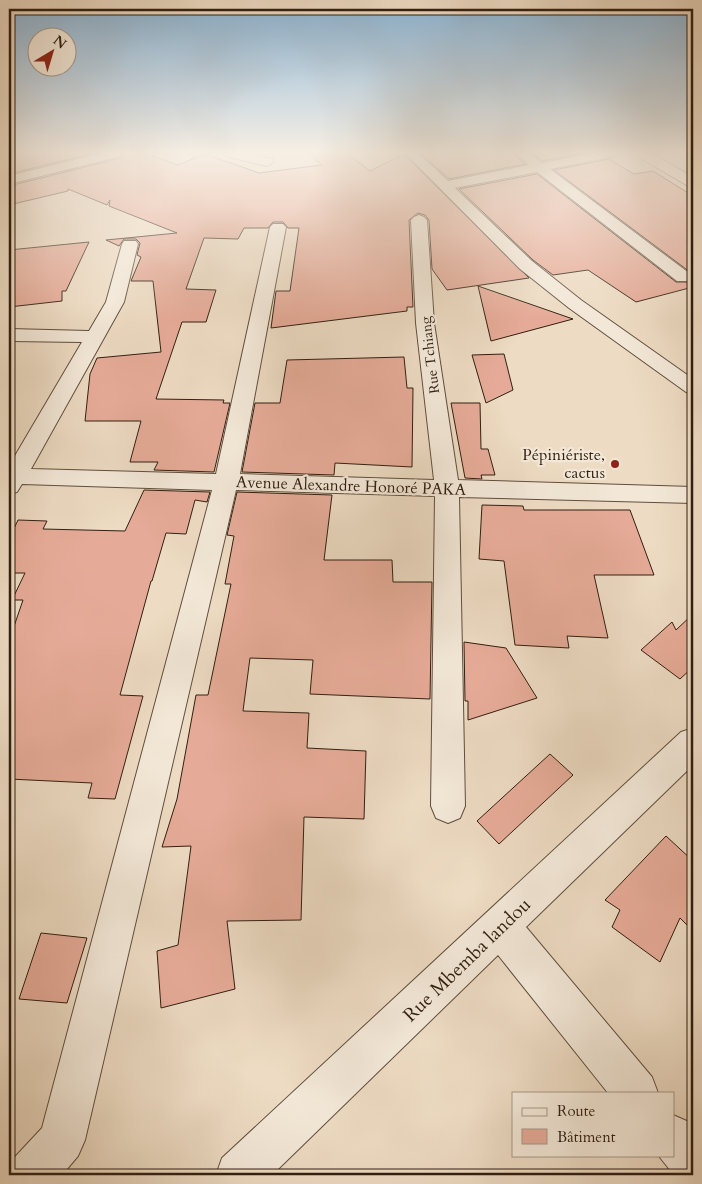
<svg xmlns="http://www.w3.org/2000/svg" width="702" height="1184" viewBox="0 0 702 1184" font-family="Cardo,serif">
<style>
.building{fill:#e6ab98;stroke:#311f11}
.lines{fill:none;stroke-linecap:round;stroke-linejoin:round}
.street-casing{stroke:#604e3e;stroke-width:2}
.street{fill:#f3e8d8;fill-rule:evenodd}
.poi-dot{fill:#8f2418;stroke:#f3e8d8;stroke-width:2}
.labels{text-anchor:middle;dominant-baseline:central;stroke-width:4.5;stroke-linejoin:round;paint-order:stroke}
.far-street-label{font-size:14px;fill:#311f11;stroke:#f3e8d8}
.poi-label{font-size:16px;fill:#311f11;stroke:#f3e8d8;text-anchor:end}
.street-label{font-size:16px;fill:#311f11;stroke:#f3e8d8}
.near-street-label{font-size:19px;fill:#311f11;stroke:#f3e8d8}
</style>
<rect width="100%" height="100%" fill="#eddbc3"/>
<filter id="stains"><feTurbulence type="fractalNoise" baseFrequency=".004" numOctaves="4"/><feColorMatrix values="0 0 0 0 .2 0 0 0 0 .09 0 0 0 0 .02 0 0 0 .5 -.17"/></filter>
<radialGradient id="worn" r=".72"><stop offset=".6" stop-color="#630" stop-opacity="0"/><stop offset="1" stop-color="#630" stop-opacity=".3"/></radialGradient>
<path class="building" d="M9,153H95L9,174Z
M124,153H144L178,165L205,154L259,173L322,165L307,153H347L370,171L404,154L529,278L447,290L432,269L429,220L425,215L418,213L409,220L413,307H407V311L271,328L276,291H290L299,228H288L283,222H273L268,228H244L238,239L204,238L186,289L216,290L206,322H182L156,399L224,400L223,403H230L214,472L154,470L158,462H130L141,421H85L90,374L97,358L161,352L153,281H131L141,257L137,255L140,243L136,239H124L119,246L106,240L177,233L109,206L110,200L107,205L68,189V191L9,205V186L121,158Z
M420,153H513L525,164L449,179Z
M532,153H585L542,161Z
M609,159L634,174L653,171L693,196V287L636,302L588,270L553,275L533,260L459,189L537,174L676,282H691L693,276L690,272L554,170Z
M89,242L66,291H62V301L9,307V250Z
M478,286L573,319L491,341Z
M504,354L513,390L486,403L472,355Z
M404,357L407,388H413L412,467L335,463L334,475L242,472L255,403H280L287,360Z
M451,403H480L481,449H488L495,475H481L482,479L465,478Z
M144,490L210,492L207,502L195,500L186,534L166,533L152,581H151L120,695L143,696L115,799L88,798L92,783L9,779V641L23,600H12L25,573H9V539L18,520L47,521L43,529L125,531Z
M237,492L332,495L324,560H392L393,582H432L430,699L310,694L313,660L250,658L243,711L309,713L307,748L366,751L364,819L304,817L301,920L227,921L235,989L161,1008L157,951L178,945L191,846L162,847L177,799L196,695H208L231,584H225L234,536L227,535Z
M482,505L523,506L524,510H630L654,575H594L608,638L567,636L569,648L515,645L504,561L479,559Z
M693,614V667L680,679L641,650L672,622L676,630Z
M464,642L506,648L537,698L468,720V701H465Z
M550,754L573,775L499,844L477,821Z
M666,836L693,861V931L680,918L660,962L612,927L620,910L605,900Z
M41,933L87,938L67,1003L19,999Z"/>
<g class="lines">
<defs>
<path id="street" d="M102,153H122L121,156L9,184V176Z
M224,153H245L272,159L274,162L267,166L225,156Z
M405,153H418L448,181L529,165L515,153H529L542,163L593,153H617L616,156L611,157L550,169L689,273L691,277L689,281H677L537,172L455,188L532,261L581,300L693,379V394L686,392L569,308L520,269Z
M636,153H651L693,177V187L688,186L637,156Z
M419,215L424,217L427,220L434,323L458,480L693,487V503L459,497L465,806L460,818L448,823L436,818L431,806L435,496L236,490L85,1140L78,1156L62,1175H9L14,1158L42,1128L212,490L22,484L17,492L9,494V466L82,342L9,341V329L89,331L106,302L122,244L124,241H136L138,244L124,302L31,469L216,474L270,227L273,224H283L286,227L240,474L434,480L416,323L411,220L414,217Z
M693,728V765L526,927L652,1077L658,1093H608L498,955L272,1175H216L222,1158L681,732Z
M673,1115L689,1122L693,1127V1175H674L658,1155H673Z"/>
</defs>
<use href="#street" class="street-casing"/>
<use href="#street" class="street"/>
</g>
<linearGradient id="sky" x2="0" y2="1"><stop stop-color="#8bb6d8"/><stop offset="0.48" stop-color="#f7efe4"/><stop offset="1" stop-color="#f7efe4" stop-opacity="0"/></linearGradient>
<rect width="702" height="318" fill="url(#sky)"/>
<circle class="poi-dot" cx="615" cy="464" r="5"/>
<g class="labels">
<g class="far-street-label">
<text transform="translate(430 355) rotate(-97)">Rue Tchiang</text>
</g>
<g class="poi-label">
<text x="605" y="455">Pépiniériste,<tspan x="605" dy="18">cactus</tspan></text>
</g>
<g class="street-label">
<text transform="translate(351 486) rotate(2)">Avenue Alexandre Honoré PAKA</text>
</g>
<g class="near-street-label">
<text transform="translate(467 960) rotate(-44)">Rue Mbemba landou</text>
</g>
</g>
<rect width="702" height="1184" fill="none" stroke="#eddbc3" stroke-width="30"/>
<rect x="10" y="10" width="682" height="1164" fill="none" stroke="#311f11" stroke-width="2.5"/>
<rect x="15" y="15" width="672" height="1154" fill="none" stroke="#311f11"/>
<rect x="512" y="1092" width="162" height="65" fill="#f3e8d8" stroke="#a59888"/>
<rect x="522" y="1108" width="25" height="8" fill="#f3e8d8" stroke="#a59888"/>
<text x="557" y="1116" font-size="15" fill="#311f11">Route</text>
<rect x="522" y="1129" width="25" height="15" fill="#e6ab98" stroke="#a59888"/>
<text x="557" y="1142" font-size="15" fill="#311f11">Bâtiment</text>
<g transform="translate(52 52) rotate(38)"><circle r="24" fill="#f3e8d8" stroke="#a59888"/>
<path d="M0-4L9 19L0 12L-9 19Z" fill="#8f2418"/>
<text y="-8" font-size="14" font-weight="bold" text-anchor="middle" fill="#311f11">N</text>
</g>
<rect width="100%" height="100%" filter="url(#stains)"/>
<rect width="100%" height="100%" fill="url(#worn)"/>
</svg>
